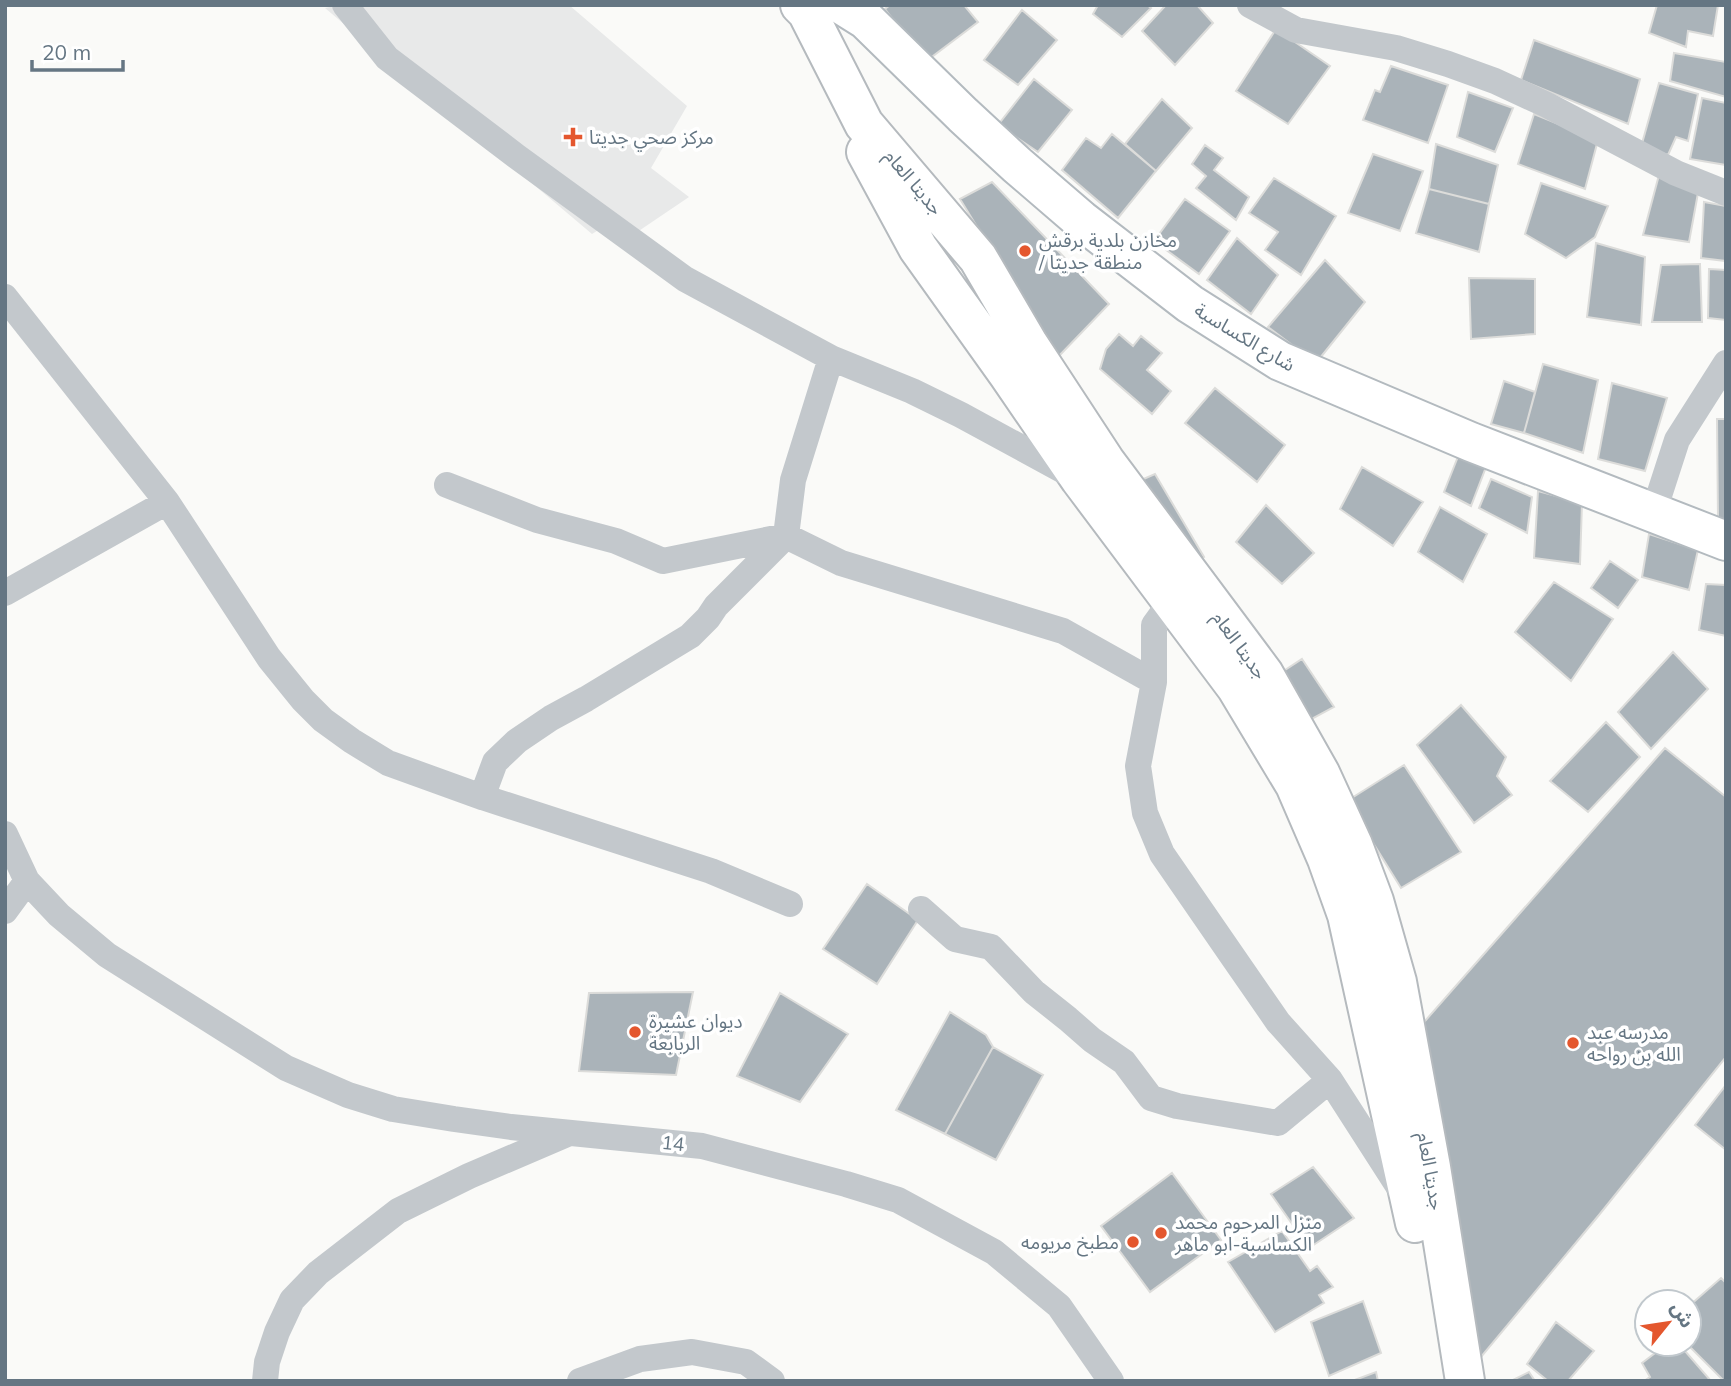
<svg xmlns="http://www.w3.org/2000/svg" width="1731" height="1386" viewBox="0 0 1731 1386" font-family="Mulish,'Noto Sans Arabic',sans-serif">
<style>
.built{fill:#e8e9e9}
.building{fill:#aab3b9;stroke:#dcdcda;stroke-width:2}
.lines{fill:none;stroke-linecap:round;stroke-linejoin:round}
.secondary-casing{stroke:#b3babf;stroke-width:42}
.primary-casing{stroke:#b5babe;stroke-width:42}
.street{stroke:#c3c8cc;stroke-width:26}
.secondary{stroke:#fff;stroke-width:38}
.primary{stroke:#fff;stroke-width:38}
.poi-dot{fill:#e4572e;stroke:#fff;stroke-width:2.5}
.labels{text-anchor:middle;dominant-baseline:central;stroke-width:7;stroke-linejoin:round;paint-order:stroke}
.poi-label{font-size:19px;fill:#657683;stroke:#fff;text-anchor:start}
.street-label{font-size:19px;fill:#657683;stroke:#fff}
</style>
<rect width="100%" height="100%" fill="#fafaf8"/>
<path class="built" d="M338,5H569L687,106L651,168L689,197L618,245L600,229L592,234L325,8Z"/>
<path class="building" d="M890,5H964L978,22L925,62L885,9Z
M1098,5H1147L1151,8L1122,37L1093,14Z
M1166,5H1197L1213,23L1175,65L1142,31Z
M1657,5H1718L1713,36L1688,31L1686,47L1649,33Z
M1022,10L1057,40L1018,85L984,60Z
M1276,29L1330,66L1288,124L1236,91Z
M1534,40L1640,79L1628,124L1521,80Z
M1674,53L1726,62V97L1670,81Z
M1391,66L1448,85L1428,143L1363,120L1375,90L1380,92Z
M1034,79L1072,110L1038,152L998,125Z
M1659,83L1698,94L1688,141L1676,137L1668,155L1641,147Z
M1468,92L1513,108L1495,152L1457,137Z
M1702,98L1726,103V165L1690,159Z
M1162,99L1192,128L1156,171L1125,144Z
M1534,114L1598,140L1585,189L1518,164Z
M1112,134L1156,171L1118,218L1062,170L1086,138L1101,148Z
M1436,144L1498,165L1489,204L1429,189Z
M1205,145L1223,158L1214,170L1249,197L1236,220L1196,188L1206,176L1192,164Z
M1373,154L1423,171L1400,231L1348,213Z
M1659,175L1698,193L1689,242L1643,235Z
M1274,178L1336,216L1301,275L1265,250L1278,232L1249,213Z
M992,182L1109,304L1057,358L960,199Z
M1541,183L1608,206L1595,237L1566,258L1525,234Z
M1429,189L1489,204L1479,252L1416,233Z
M1185,199L1230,231L1199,274L1154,241Z
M1704,202L1726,206V261L1701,258Z
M1237,238L1278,275L1251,314L1207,280Z
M1596,243L1645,257L1641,325L1587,317Z
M1325,260L1365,302L1316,363L1268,327Z
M1700,264L1702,322H1652L1661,265Z
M1709,269L1726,270V320L1708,318Z
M1469,278L1535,279V334L1471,339Z
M1119,334L1133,346L1141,336L1162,353L1147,370L1171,391L1152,414L1100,369L1106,349Z
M1543,364L1598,380L1583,453L1524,433Z
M1504,381L1535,392L1524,433L1491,424Z
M1612,383L1667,398L1645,471L1598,459Z
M1215,388L1285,445L1257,482L1185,423Z
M1717,419H1726V520L1718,519Z
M1459,454L1486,467L1471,506L1444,492Z
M1362,467L1423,502L1393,546L1340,509Z
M1155,474L1204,557L1195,563L1132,484Z
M1491,479L1532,497L1527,533L1479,508Z
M1538,491L1582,503L1580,564L1534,558Z
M1266,505L1314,553L1282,584L1236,542Z
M1440,507L1487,534L1463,582L1418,552Z
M1649,534L1698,550L1689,590L1642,577Z
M1610,561L1638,580L1618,608L1591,588Z
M1554,582L1613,619L1571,681L1515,632Z
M1706,584L1726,585V636L1699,630Z
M1673,652L1708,689L1651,749L1618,712Z
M1302,659L1334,707L1308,721L1282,672Z
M1461,705L1506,757L1497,776L1512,795L1474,823L1417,745Z
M1606,722L1640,757L1588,812L1550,781Z
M1665,748L1726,797V1057L1599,1215L1476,1363L1418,1029Z
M1404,765L1461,852L1401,888L1347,801Z
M867,884L918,920L877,984L823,949Z
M693,992L676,1075L579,1071L589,993Z
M780,993L848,1034L800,1102L737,1076Z
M950,1012L986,1035L993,1047L945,1134L896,1110Z
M993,1047L1043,1075L996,1160L945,1134Z
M1726,1085V1150L1695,1125Z
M1313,1167L1354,1218L1309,1248L1271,1194Z
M1172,1173L1221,1240L1150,1292L1101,1226Z
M1282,1231L1310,1271L1317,1266L1333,1287L1319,1295L1324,1303L1275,1332L1228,1262Z
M1721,1278L1726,1283V1381H1724L1687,1344H1689V1306Z
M1363,1301L1381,1353L1329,1376L1311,1322Z
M1556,1322L1594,1351L1568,1381H1548L1527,1364Z
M1667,1344H1679L1711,1381H1644L1650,1377L1642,1363Z
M1376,1372L1378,1381H1352Z
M1529,1372L1535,1381H1511Z"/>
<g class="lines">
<defs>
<path id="secondary" d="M842,5L866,20L963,115L1017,165L1081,220L1190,304L1280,361L1471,442L1726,541"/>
<path id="primary" d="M800,5L807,12L864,124L978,258L1029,345L1105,461L1264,674L1320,773L1353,845L1374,901L1397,982L1431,1167L1465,1381
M866,152L918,248L1008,374L1080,479L1236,687L1295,785L1327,859L1347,915L1415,1223"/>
</defs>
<use href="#secondary" class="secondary-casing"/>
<use href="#primary" class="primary-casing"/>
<path class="street" d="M345,5L387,58L516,156L685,279L831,358L912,391L961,415L1075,477
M1250,5L1296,30L1396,48L1448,64L1495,81L1547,105L1676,173L1726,193
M5,297L167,502L269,658L303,700L323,720L352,741L388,763L482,797L711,871L790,904
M447,485L537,520L616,541L663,561L786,536L841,563L1063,631L1154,682
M1653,514L1677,440L1726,363
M1183,590L1172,600L1154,625V682L1138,766L1145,813L1162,854L1233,957L1278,1022L1330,1080
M5,593L167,502
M482,797L495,762L517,741L551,718L586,699L690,636L708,618L716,606L786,536L793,480L831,358
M5,834L27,881L59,915L107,955L286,1068L348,1095L393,1109L454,1119L511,1127L702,1146L846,1184L898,1200L994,1252L1059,1306L1111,1381
M921,909L955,939L991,947L1034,992L1068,1019L1092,1040L1124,1062L1151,1098L1177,1106L1278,1123L1330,1080L1400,1189
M5,911L27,881
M265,1381L267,1362L277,1332L292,1300L318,1273L398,1211L469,1176L567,1134
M580,1381L640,1359L692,1352L746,1362L772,1381"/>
<use href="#secondary" class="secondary"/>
<use href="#primary" class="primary"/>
</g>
<g class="poi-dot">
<path d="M569.5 126.5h7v7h7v7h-7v7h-7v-7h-7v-7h7z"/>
<circle cx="1025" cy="251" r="7"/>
<circle cx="635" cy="1032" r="7"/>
<circle cx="1573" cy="1043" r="7"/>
<circle cx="1161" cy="1233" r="7"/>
<circle cx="1133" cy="1242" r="7"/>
</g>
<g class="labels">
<g class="poi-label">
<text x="589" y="137">مركز صحي جديتا</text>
<text x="1039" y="240">مخازن بلدية برقش<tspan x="1039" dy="22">/ منطقة جديتا</tspan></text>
<text x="649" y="1021">ديوان عشيرة<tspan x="649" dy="22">الربابعة</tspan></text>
<text x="1587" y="1032">مدرسه عبد<tspan x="1587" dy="22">الله بن رواحه</tspan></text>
<text x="1175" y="1222">منزل المرحوم محمد<tspan x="1175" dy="22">الكساسبة-ابو ماهر</tspan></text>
<text x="1119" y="1242" text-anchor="end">مطبخ مريومه</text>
</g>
<g class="street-label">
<text transform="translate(914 182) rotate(50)">جديتا العام</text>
<text transform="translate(1245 337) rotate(31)">شارع الكساسبة</text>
<text transform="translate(1240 645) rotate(54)">جديتا العام</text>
<text transform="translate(673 1143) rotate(6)">14</text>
<text transform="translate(1431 1171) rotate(80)">جديتا العام</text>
</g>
</g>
<rect width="1731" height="1386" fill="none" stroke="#657683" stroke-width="14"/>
<g transform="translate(1668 1323) rotate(60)"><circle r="33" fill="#ffffff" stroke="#c1c8cd" stroke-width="2"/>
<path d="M0-5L12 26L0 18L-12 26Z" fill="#e4572e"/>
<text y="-10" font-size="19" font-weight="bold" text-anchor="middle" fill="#657683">ش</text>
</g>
<path d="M32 60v10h91v-10" fill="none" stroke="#657683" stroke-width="3.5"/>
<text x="42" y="60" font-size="21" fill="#657683" stroke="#ffffff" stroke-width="5" paint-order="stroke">20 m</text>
</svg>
